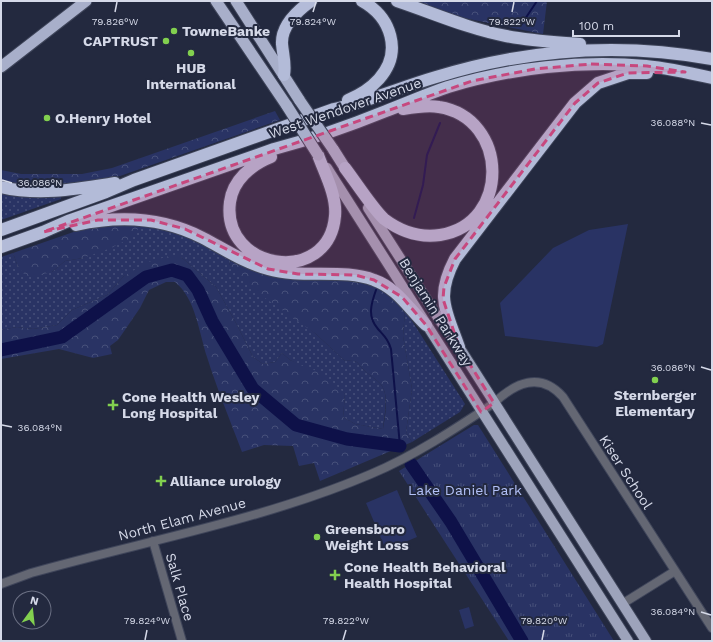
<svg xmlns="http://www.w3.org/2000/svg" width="713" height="642" viewBox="0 0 713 642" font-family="'Work Sans',sans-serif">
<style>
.grass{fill:url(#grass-dots)}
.forest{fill:url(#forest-crowns)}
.park{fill:url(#park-tufts)}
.pitch{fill:#293364}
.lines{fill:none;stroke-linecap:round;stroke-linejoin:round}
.stream{stroke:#0e1149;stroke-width:2}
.river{stroke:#0e1149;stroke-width:13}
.minor-casing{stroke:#3f455a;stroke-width:10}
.tertiary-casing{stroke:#3f455a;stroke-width:10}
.primary-casing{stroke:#3f455a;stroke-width:12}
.trunk-casing{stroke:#3f455a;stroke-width:13}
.motorway-casing{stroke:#3f455a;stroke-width:14}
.minor{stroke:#646773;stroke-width:8}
.tertiary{stroke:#646773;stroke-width:8}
.primary{stroke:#9da3bb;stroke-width:10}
.trunk{stroke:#a8afca;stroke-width:11}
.motorway{stroke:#b3bbd8;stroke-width:12}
.trunk-bridge-casing{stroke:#3f455a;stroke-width:13;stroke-linecap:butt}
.trunk-bridge{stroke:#a8afca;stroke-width:11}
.marked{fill:#c7487e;fill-opacity:0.2;stroke:#c7487e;stroke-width:3;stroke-dasharray:8 5;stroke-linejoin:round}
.ticks{fill:none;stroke:#d5d9e8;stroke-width:1.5}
.poi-dot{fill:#82d04f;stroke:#23293f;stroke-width:1.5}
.labels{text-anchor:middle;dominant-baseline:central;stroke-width:4;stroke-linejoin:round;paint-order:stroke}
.poi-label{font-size:14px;font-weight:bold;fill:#d5d9e8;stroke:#23293f;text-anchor:start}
.street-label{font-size:14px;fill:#d5d9e8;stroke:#23293f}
.park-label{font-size:14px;fill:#b2c0f7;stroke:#23293f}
.ticks-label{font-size:10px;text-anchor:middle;fill:#d5d9e8;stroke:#23293f;stroke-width:4;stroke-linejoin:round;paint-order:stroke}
</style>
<defs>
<pattern id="grass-dots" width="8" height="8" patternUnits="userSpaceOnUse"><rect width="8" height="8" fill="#293364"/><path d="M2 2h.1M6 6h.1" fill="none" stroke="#47507a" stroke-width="1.8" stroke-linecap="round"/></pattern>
<pattern id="forest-crowns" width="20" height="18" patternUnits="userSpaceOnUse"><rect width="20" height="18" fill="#293364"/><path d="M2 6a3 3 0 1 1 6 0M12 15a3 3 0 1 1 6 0" fill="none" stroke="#47507a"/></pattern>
<pattern id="park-tufts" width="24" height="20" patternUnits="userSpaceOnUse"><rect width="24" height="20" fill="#293364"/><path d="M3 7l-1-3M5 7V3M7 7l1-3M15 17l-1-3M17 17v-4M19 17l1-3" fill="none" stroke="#47507a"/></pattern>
</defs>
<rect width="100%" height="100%" fill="#23293f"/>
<path class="grass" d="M1,190L61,197V199L1,220Z
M141,224C177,232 200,240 231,260L229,264L316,334L345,361C360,360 356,363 365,371C370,376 378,380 382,386C389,396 384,417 383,429L355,424L343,417L345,394L304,367L290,360L282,353L275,362L263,364L253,357L236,323L216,287L181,257L124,276L107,295L72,310L57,325L33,329L17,327L1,330V257L13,253L18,267L52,272L65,261L83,258Z
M405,310L465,404L460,412L412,442L406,432L412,389L403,336Z"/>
<path class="forest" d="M414,1H547L543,34L464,18Z
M275,111L280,120L120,176C81,186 40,190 1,180V170L21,174H82L112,168Z
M115,223L141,224L133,237L111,248L83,258L65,261L52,272L31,277L25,275L18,267L13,253L85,228Z
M173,255L181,257L216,287L236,323L253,357L263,364L275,362L282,353L290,360L324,374L345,394L343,417L355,424L383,429C385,417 389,396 382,386C378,380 370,376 365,371C356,363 360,360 345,361L316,334L258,293L229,264L231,260C254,271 276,278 301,280C327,281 356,275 381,287C389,291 398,303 405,310L403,336L412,389L406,432L412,442L320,481L314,463L299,466L293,446L264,445L242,452C230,420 217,389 207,357C199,333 196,299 175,282H166L149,290L140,308L118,340L110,346L112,354L93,358L59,349L1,359V330L17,327L33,329L57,325L72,310L107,295L124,276L148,262Z"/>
<path class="park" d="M474,425H478L614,641H509L399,471Z"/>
<path class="pitch" d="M628,224L603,344L597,347L505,336L500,303L553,248L589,230Z
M397,490L417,537L386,550L366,503Z
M469,607L474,626L465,629L459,610Z"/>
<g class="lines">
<path class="stream" d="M521,25L537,1
M414,218L423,185L427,155L440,123
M376,290C371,304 367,317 378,329C384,336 388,339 391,349L400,446"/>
<path class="river" d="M1,350L62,337L146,277L172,270L187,275L198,290L212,321L253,389L296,425L347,439L400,446
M411,464L451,522L522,641"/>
<defs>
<path id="minor" d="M494,403C515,383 540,371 563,397L712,628
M153,541L182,641
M622,604L675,571"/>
<path id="tertiary" d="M1,584L31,573C144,541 263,520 371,474C414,456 455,429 494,403"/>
<path id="primary" d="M327,168L628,641
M368,208L439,319L459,347L646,641"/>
<path id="trunk" d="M216,1L287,106
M236,1L300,101
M1,67L86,1
M333,149L345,168"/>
<path id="motorway" d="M397,1C433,13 469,29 506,36C531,41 555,42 580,44
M284,75C286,64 283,55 282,44C281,26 297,11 311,1
M348,100C360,95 370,89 379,79C403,52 391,17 362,1
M271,157C251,165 233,180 230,202C221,271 329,287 335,216C337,196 325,174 318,155
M345,168C355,181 373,209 384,219C400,231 420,238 440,235C511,224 509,118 439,107C428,105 415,107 403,109
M1,187C39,196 77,189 115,183
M76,225C120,215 162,217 203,238C224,249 245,263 268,269C302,279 344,268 374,280C397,288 409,309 426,325
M1,230L106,192L134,180L334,109C369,101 402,87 436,77C527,49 618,42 712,59
M1,247L43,232L68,221L274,149C312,139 349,126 386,111C407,103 427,94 448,87C511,68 581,60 646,66C668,68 690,73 712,78
M459,347C446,310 435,297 455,259L575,103L598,83L628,73H647"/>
</defs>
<use href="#minor" class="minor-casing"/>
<use href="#tertiary" class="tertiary-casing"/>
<use href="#primary" class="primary-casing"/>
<use href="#trunk" class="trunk-casing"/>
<use href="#motorway" class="motorway-casing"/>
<use href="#minor" class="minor"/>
<use href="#tertiary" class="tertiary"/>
<use href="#primary" class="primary"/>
<use href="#trunk" class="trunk"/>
<use href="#motorway" class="motorway"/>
<defs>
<path id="trunk-bridge" d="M300,101L333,149
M287,106L318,155"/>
</defs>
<use href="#trunk-bridge" class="trunk-bridge-casing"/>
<use href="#trunk-bridge" class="trunk-bridge"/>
</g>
<path class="marked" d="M591,64L647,66L685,72L628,73L598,83L575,103L455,259L444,287L443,299L459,347L494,403L481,412L426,325L402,297L374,280L355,275L298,274L268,269L185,229L151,220H98L43,232L472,81L535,69Z"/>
<path class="ticks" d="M115,12L117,2M313,12L316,2M512,12L514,2M701,123L711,125M2,180L12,183M701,367L711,370M2,425L12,427M701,612L711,615M145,640L147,630M343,640L346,630M542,640L544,630"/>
<g class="poi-dot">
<circle cx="174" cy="31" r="4"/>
<circle cx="166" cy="41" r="4"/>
<circle cx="191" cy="53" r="4"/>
<circle cx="47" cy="118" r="4"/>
<circle cx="655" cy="380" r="4"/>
<path d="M111 399h4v4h4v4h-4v4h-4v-4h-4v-4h4z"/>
<path d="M159 475h4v4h4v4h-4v4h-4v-4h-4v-4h4z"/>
<circle cx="317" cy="537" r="4"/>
<path d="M333 569h4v4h4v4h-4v4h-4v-4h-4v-4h4z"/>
</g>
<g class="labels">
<g class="poi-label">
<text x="182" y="31">TowneBanke</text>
<text x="158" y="41" text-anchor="end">CAPTRUST</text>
<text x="191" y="68" text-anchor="middle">HUB<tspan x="191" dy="16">International</tspan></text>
<text x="55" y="118">O.Henry Hotel</text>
<text x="655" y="395" text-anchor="middle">Sternberger<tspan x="655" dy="16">Elementary</tspan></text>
<text x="122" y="397">Cone Health Wesley<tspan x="122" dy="16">Long Hospital</tspan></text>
<text x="170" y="481">Alliance urology</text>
<text x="325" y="529">Greensboro<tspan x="325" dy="16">Weight Loss</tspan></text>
<text x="344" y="567">Cone Health Behavioral<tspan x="344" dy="16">Health Hospital</tspan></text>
</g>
<g class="street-label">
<text transform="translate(345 108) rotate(-19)">West Wendover Avenue</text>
<text transform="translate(436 312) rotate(58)">Benjamin Parkway</text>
<text transform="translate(626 472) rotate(57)">Kiser School</text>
<text transform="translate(182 519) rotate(-15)">North Elam Avenue</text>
<text transform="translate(180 587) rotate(74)">Salk Place</text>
</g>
<g class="park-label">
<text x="465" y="490">Lake Daniel Park</text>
</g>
</g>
<g class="ticks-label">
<text x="115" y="25">79.826°W</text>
<text x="313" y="25">79.824°W</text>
<text x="512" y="25">79.822°W</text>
<text x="673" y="126">36.088°N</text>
<text x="40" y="186">36.086°N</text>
<text x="673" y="371">36.086°N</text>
<text x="40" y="431">36.084°N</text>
<text x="673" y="615">36.084°N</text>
<text x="147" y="624">79.824°W</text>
<text x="346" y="624">79.822°W</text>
<text x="544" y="624">79.820°W</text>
</g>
<rect width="713" height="642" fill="none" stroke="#d5d9e8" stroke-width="4"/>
<g transform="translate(32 610) rotate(15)"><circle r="19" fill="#23293f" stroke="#6a6f83"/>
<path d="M0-3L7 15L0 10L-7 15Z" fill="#82d04f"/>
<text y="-6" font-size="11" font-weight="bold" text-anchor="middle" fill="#d5d9e8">N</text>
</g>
<path d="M573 30v6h106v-6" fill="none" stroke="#d5d9e8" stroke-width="2"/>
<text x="579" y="30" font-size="12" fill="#d5d9e8" stroke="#23293f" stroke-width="3" paint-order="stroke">100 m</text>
</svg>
